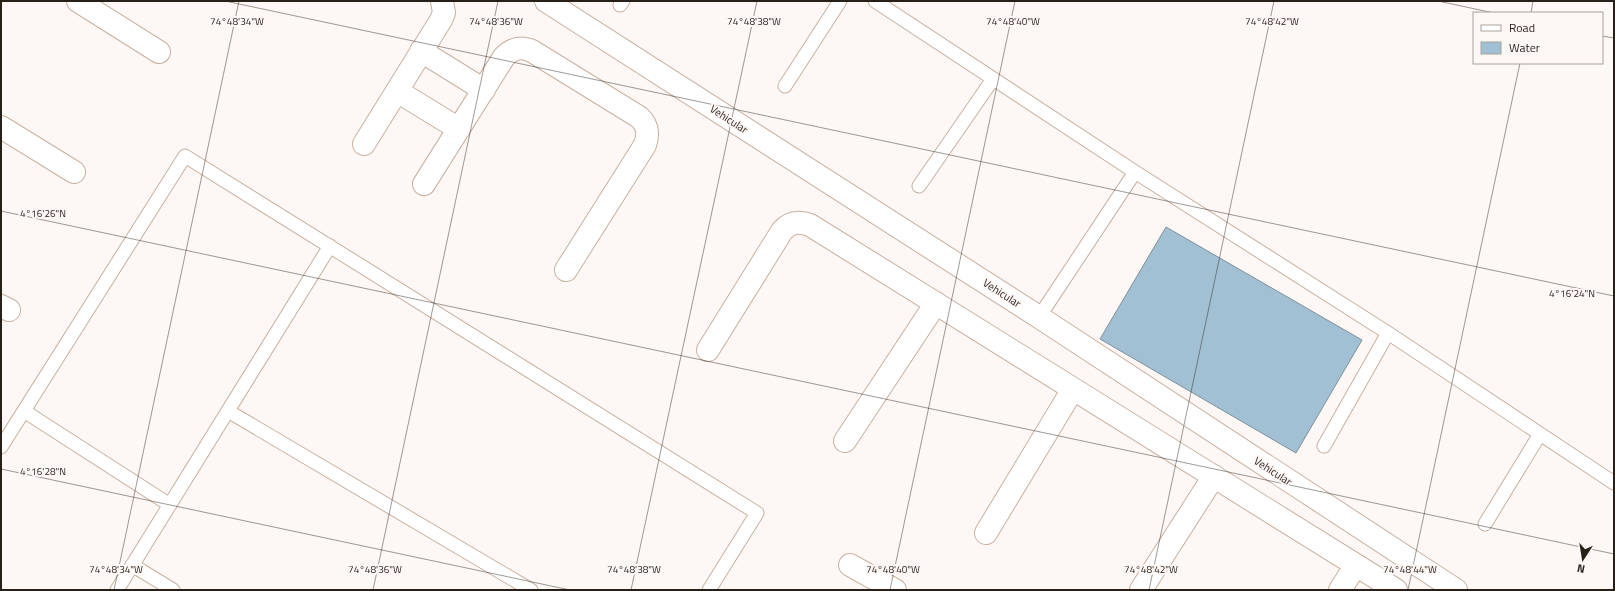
<svg xmlns="http://www.w3.org/2000/svg" width="1615" height="591" viewBox="0 0 1615 591" font-family="'Titillium Web',sans-serif">
<style>
.water{fill:#a2c0d3;stroke:#7d909b}
.lines{fill:none;stroke-linecap:round;stroke-linejoin:round}
.lane-casing{stroke:#c8b0a0;stroke-width:15}
.street-casing{stroke:#c8b0a0;stroke-width:24}
.secondary-casing{stroke:#c8b0a0;stroke-width:24}
.lane{stroke:#fff;stroke-width:13}
.street{stroke:#fff;stroke-width:22}
.secondary{stroke:#fff;stroke-width:22}
.ticks{fill:none;stroke:#281f19;stroke-width:1;stroke-opacity:0.45}
.labels{text-anchor:middle;dominant-baseline:central;stroke-width:4;stroke-linejoin:round;paint-order:stroke}
.street-label{font-size:11px;fill:#281f19;stroke:#fdf8f5}
.ticks-label{font-size:10px;text-anchor:middle;fill:#281f19;stroke:#fdf8f5;stroke-width:4;stroke-linejoin:round;paint-order:stroke}
</style>
<rect width="100%" height="100%" fill="#fdf8f5"/>
<path class="water" d="M1166,227L1362,340L1296,453L1100,339Z"/>
<g class="lines">
<defs>
<path id="lane" d="M875,1L1135,172L1388,333L1614,483
M620,5L623,1
M785,86L840,1
M919,186L993,79
M1039,317L1135,172
M24,411L170,505
M228,411L531,590
M1324,446L1388,333
M1,447L185,156L757,513L709,590
M1485,524L1540,434
M132,565L173,590
M117,590L330,246"/>
<path id="street" d="M78,1L159,52
M421,51L484,90
M397,91L459,129
M1,127L74,172
M364,144L441,20L444,13L442,1
M424,184L504,57C513,48 521,46 532,51L639,117C648,125 649,133 645,145L566,270
M1,306L9,310
M708,350L782,231C790,222 799,221 810,225L1396,590
M845,441L936,303
M986,533L1073,389
M850,565L895,590
M1141,590L1214,476
M1340,590L1356,565"/>
<path id="secondary" d="M546,1L1039,317L1456,590"/>
</defs>
<use href="#lane" class="lane-casing"/>
<use href="#street" class="street-casing"/>
<use href="#secondary" class="secondary-casing"/>
<use href="#lane" class="lane"/>
<use href="#street" class="street"/>
<use href="#secondary" class="secondary"/>
</g>
<path class="ticks" d="M225,1L1614,296M1438,1L1494,13M1531,13L1533,1M1602,36L1614,38M1,211L1614,554M1,469L570,590M114,590L239,1M373,590L498,1M631,590L757,1M890,590L1015,1M1149,590L1274,1M1408,590L1520,63"/>
<g class="labels">
<g class="street-label">
<text transform="translate(729 119) rotate(33)">Vehicular</text>
<text transform="translate(1002 293) rotate(33)">Vehicular</text>
<text transform="translate(1273 471) rotate(33)">Vehicular</text>
</g>
</g>
<g class="ticks-label">
<text x="237" y="25">74°48'34"W</text>
<text x="496" y="25">74°48'36"W</text>
<text x="754" y="25">74°48'38"W</text>
<text x="1013" y="25">74°48'40"W</text>
<text x="1272" y="25">74°48'42"W</text>
<text x="43" y="217">4°16'26"N</text>
<text x="1572" y="297">4°16'24"N</text>
<text x="43" y="475">4°16'28"N</text>
<text x="116" y="573">74°48'34"W</text>
<text x="375" y="573">74°48'36"W</text>
<text x="634" y="573">74°48'38"W</text>
<text x="893" y="573">74°48'40"W</text>
<text x="1151" y="573">74°48'42"W</text>
<text x="1410" y="573">74°48'44"W</text>
</g>
<rect width="1615" height="591" fill="none" stroke="#281f19" stroke-width="4"/>
<rect x="1473" y="12" width="130" height="52" fill="#fdf8f5" stroke="#a8a19d"/>
<rect x="1481" y="25" width="20" height="6" fill="#ffffff" stroke="#a8a19d"/>
<text x="1509" y="32" font-size="12" fill="#281f19">Road</text>
<rect x="1481" y="42" width="20" height="12" fill="#a2c0d3" stroke="#a8a19d"/>
<text x="1509" y="52" font-size="12" fill="#281f19">Water</text>
<g transform="translate(1583 559) rotate(192)" stroke="#fdf8f5" stroke-width="3" paint-order="stroke">
<path d="M0-3L7 15L0 10L-7 15Z" fill="#281f19"/>
<text y="-6" font-size="11" font-weight="bold" text-anchor="middle" fill="#281f19">N</text>
</g>
</svg>
